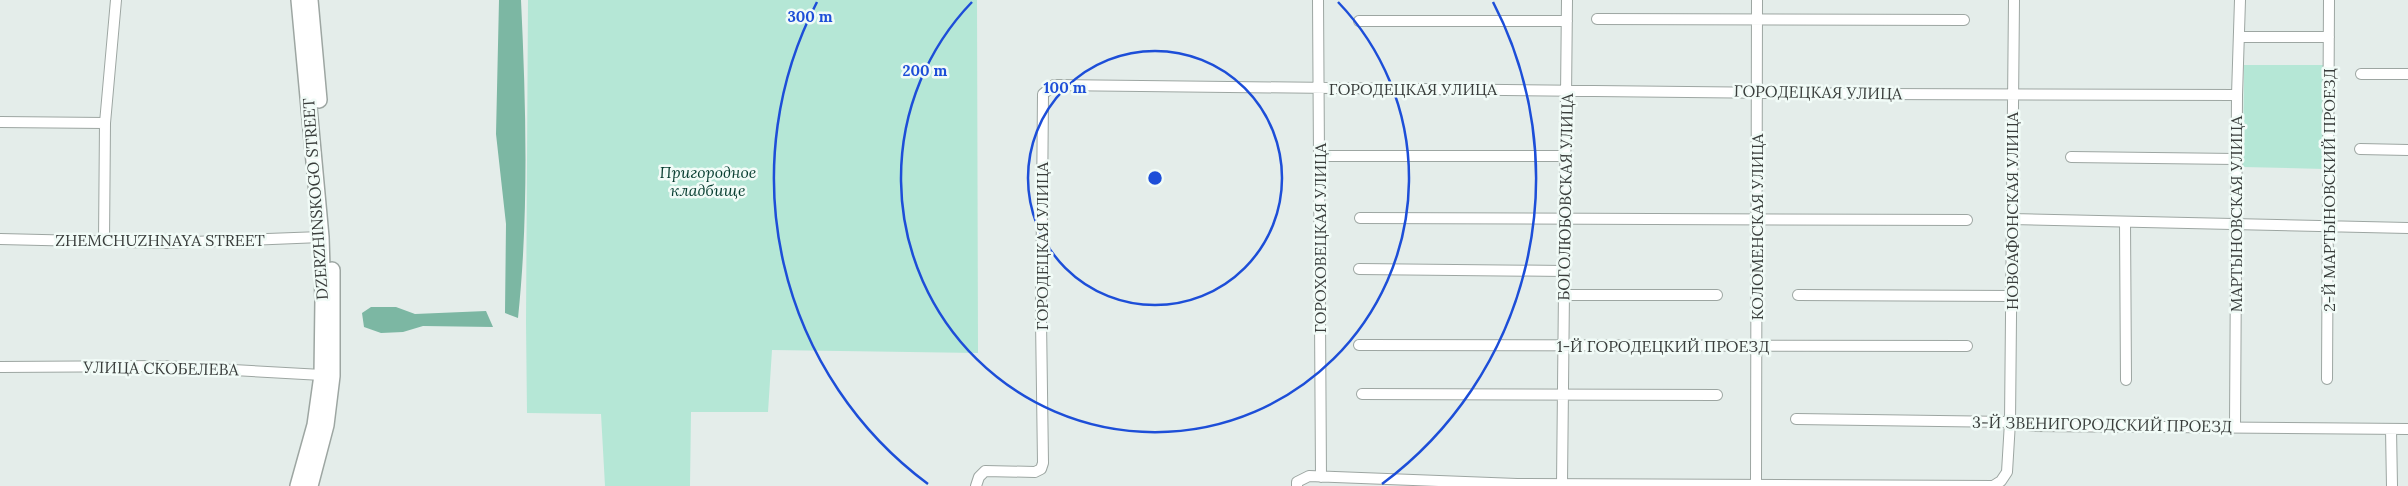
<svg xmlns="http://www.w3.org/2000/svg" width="2408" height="486" viewBox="0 0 2408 486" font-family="Lora,serif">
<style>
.green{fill:#b5e7d6}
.forest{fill:#7cb7a3}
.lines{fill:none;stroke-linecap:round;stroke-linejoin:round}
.street-casing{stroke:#9da6a2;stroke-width:12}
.primary-casing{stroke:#9da6a2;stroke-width:18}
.street{stroke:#fff;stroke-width:10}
.primary{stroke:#fff;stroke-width:15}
.ring{fill:none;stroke:#1d4ed8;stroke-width:2.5}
.labels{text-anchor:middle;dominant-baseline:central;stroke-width:5;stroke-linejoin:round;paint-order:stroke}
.street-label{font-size:16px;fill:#393d3b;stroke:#f1fbf7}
.park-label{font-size:16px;font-style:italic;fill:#073d30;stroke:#f1fbf7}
.centre{fill:#1d4ed8;stroke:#f1fbf7;stroke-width:2.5}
.ring-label{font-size:15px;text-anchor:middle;font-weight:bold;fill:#1d4ed8;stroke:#f1fbf7;stroke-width:5;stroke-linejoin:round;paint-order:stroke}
</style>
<rect width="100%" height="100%" fill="#e4edea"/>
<path class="green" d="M528,0H977L978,353L772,350L768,412H691L690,486H605L601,414L527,413L526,323Z
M2244,65H2324V169L2243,167Z"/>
<path class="forest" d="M499,0H521C526,106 529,213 518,318L505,313L506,224L496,134Z
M371,307H396L415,314L486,311L493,327L423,326L403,332L381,333L364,327L362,313Z"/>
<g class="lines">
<defs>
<path id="street" d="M1318,0L1321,477
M1597,19L1964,20
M1359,21H1567
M2239,37H2329
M2361,74H2408
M0,122L105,123
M2360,149L2408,150
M1320,156H1565
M2071,157L2236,159
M1360,218L1967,220
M2012,219L2408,228
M2125,222L2126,380
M0,239L168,243L321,237
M104,241L105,123L116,0
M1359,269L1564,271
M1564,295H1717
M1798,295L2011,296
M1359,345L1967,346
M0,367L161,366L322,375
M2327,379L2329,0
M1362,394L1717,395
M1796,419L2010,422L2034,426L2408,429
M2235,427L2237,95L2240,0
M2391,429L2392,486
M1562,484L1567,0
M1756,484L1757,0
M976,486L979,477L985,471L1035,472L1041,469L1043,463L1041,320L1043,94L1054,85L1875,94L2237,95
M1297,486V482L1309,476L1517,484L1993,486L2001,481L2007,472L2010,422L2014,0"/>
<path id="primary" d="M310,0L319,100
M298,486L315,425L322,375L323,300L321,237L299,0
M310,486L326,425L332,376V270"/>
</defs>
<use href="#street" class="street-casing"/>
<use href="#primary" class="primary-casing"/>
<use href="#street" class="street"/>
<use href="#primary" class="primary"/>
</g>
<g class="ring">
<circle cx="1155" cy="178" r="127"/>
<path d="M1338 2A254 254 0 1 1 972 2"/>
<path d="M928 484A381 381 0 0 1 817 2M1493 2A381 381 0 0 1 1382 484"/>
</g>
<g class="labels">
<g class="street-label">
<text x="1413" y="89">ГОРОДЕЦКАЯ УЛИЦА</text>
<text transform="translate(1818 92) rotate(1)">ГОРОДЕЦКАЯ УЛИЦА</text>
<text transform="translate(2329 190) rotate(-90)">2-Й МАРТЫНОВСКИЙ ПРОЕЗД</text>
<text transform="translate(1565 197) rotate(-89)">БОГОЛЮБОВСКАЯ УЛИЦА</text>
<text transform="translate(315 199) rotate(-94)">DZERZHINSKOGO STREET</text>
<text transform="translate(2012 211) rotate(-90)">НОВОАФОНСКАЯ УЛИЦА</text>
<text transform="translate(2236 214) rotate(-90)">МАРТЫНОВСКАЯ УЛИЦА</text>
<text transform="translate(1757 227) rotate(-90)">КОЛОМЕНСКАЯ УЛИЦА</text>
<text transform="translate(1320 238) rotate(-90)">ГОРОХОВЕЦКАЯ УЛИЦА</text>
<text x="160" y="240">ZHEMCHUZHNAYA STREET</text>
<text transform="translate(1042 246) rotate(-90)">ГОРОДЕЦКАЯ УЛИЦА</text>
<text x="1663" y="346">1-Й ГОРОДЕЦКИЙ ПРОЕЗД</text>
<text transform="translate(161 368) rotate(1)">УЛИЦА СКОБЕЛЕВА</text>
<text transform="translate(2102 424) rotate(1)">3-Й ЗВЕНИГОРОДСКИЙ ПРОЕЗД</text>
</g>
<g class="park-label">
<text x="708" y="172">Пригородное<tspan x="708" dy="18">кладбище</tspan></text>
</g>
</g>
<circle cx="1155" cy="178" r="8" class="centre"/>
<g class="ring-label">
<text x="810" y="22">300 m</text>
<text x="925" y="76">200 m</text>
<text x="1065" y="93">100 m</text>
</g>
</svg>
